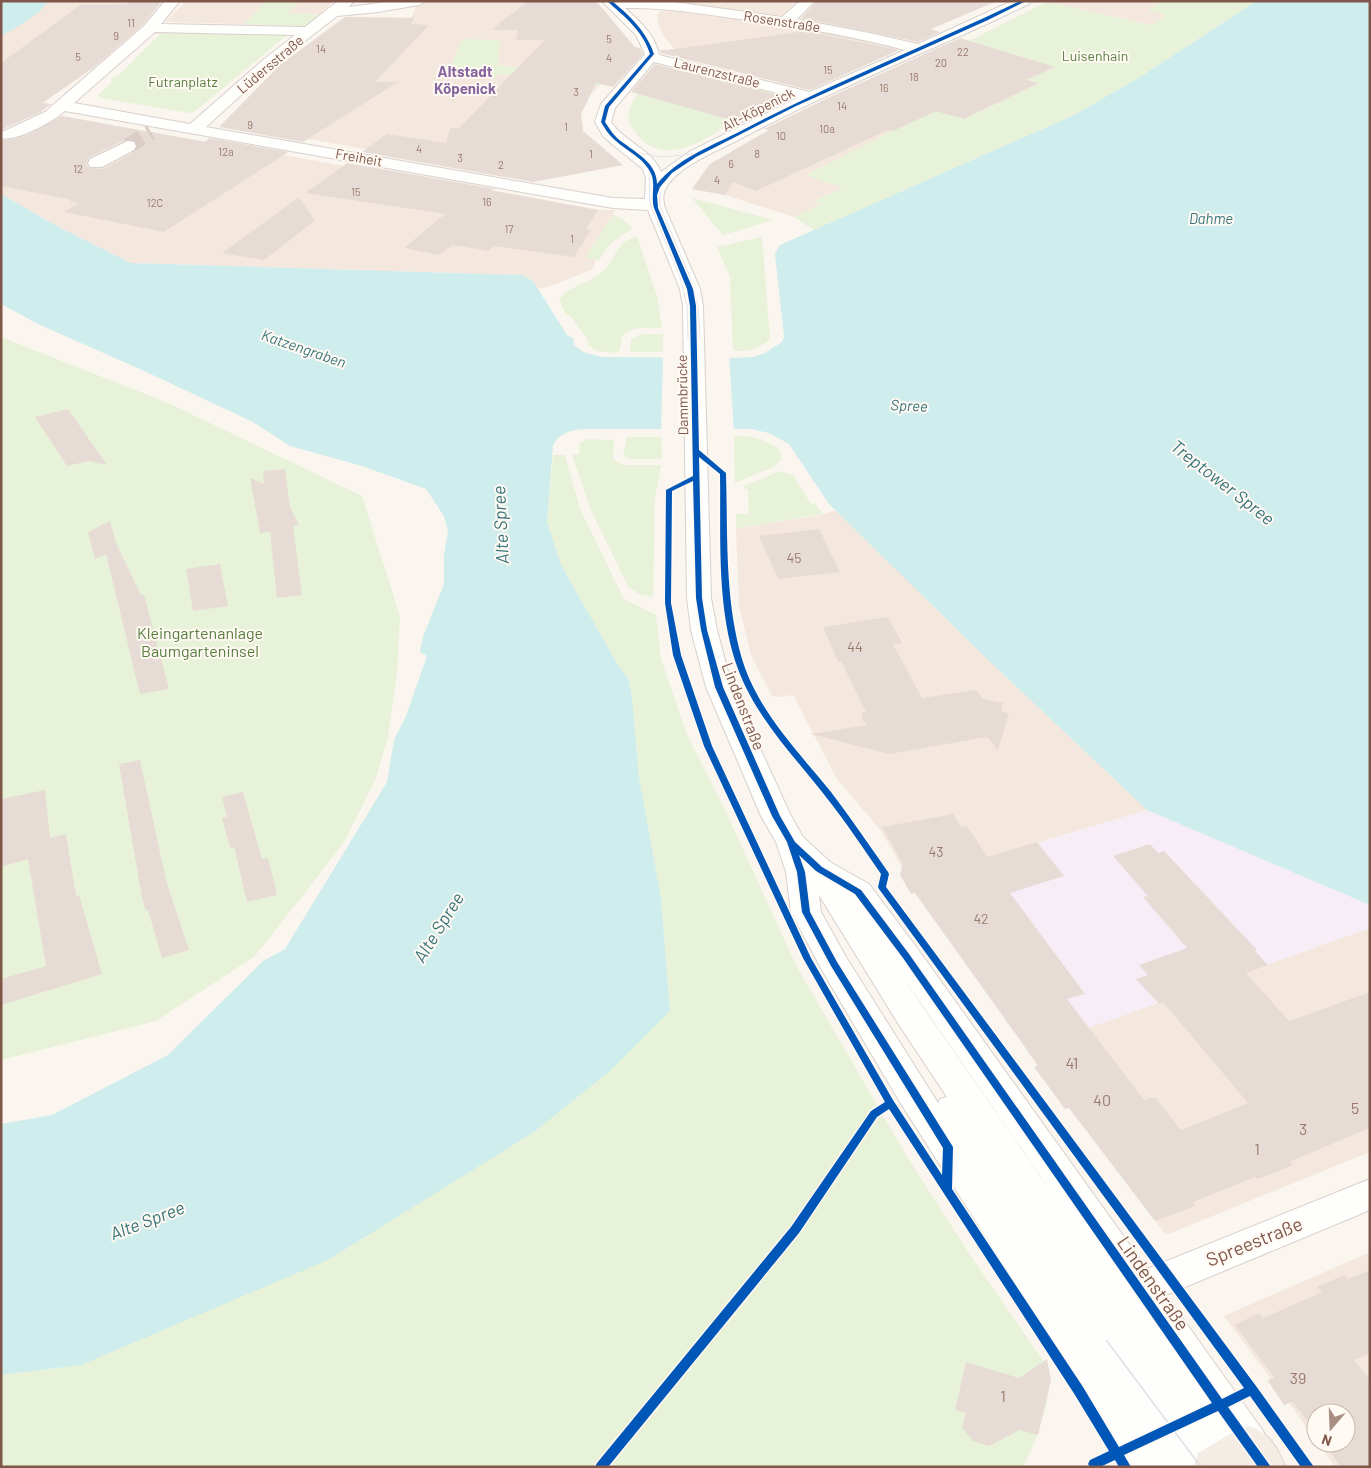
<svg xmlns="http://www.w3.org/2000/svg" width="1371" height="1468" viewBox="0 0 1371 1468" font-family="Barlow,sans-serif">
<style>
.residential{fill:#f4e8de}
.education{fill:#f6edf6}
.green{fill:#e8f2d8}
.water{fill:#cfedec}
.pier{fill:#faf5ef}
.building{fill:#e7dcd5;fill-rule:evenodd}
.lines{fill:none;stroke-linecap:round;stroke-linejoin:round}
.minor-tunnel{stroke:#dbcec6;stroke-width:16;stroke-dasharray:16 8;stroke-linecap:butt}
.minor-casing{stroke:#d9d0cb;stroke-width:2}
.major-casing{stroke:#dcd0ca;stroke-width:2}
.minor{fill:#fefefd;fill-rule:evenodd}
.major{fill:#f4ede6;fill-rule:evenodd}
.tram-far1{stroke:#e6e3e7;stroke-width:1}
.tram{stroke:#e6e3e7;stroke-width:2}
.cycleway-casing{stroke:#fff9f3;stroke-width:3}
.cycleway{fill:#0057b8;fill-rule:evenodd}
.labels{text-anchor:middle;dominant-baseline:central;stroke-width:4;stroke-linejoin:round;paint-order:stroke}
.far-number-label{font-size:11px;fill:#9a7a6e}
.far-street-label{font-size:14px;fill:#7e5749;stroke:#fff9f3}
.far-park-label{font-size:14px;fill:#567e3d;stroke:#fff9f3}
.number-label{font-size:14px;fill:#9a7a6e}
.far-neighbourhood-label{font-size:15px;font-weight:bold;fill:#8766a0;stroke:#fff9f3}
.far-water-label{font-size:15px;font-style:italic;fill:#38767c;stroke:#fff9f3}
.park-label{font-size:16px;fill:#567e3d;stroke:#fff9f3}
.street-label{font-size:16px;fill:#7e5749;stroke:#fff9f3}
.near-number-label{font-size:16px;fill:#9a7a6e}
.water-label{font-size:18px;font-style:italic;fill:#38767c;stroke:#fff9f3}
.near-street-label{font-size:19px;fill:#7e5749;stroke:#fff9f3}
</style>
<rect width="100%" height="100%" fill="#faf5ef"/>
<path class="residential" d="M47,1H159L110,52V55L43,103L51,104L38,112H30L1,131V36L30,17Z
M186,1H334L306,26L165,22Z
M430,1H594L606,78L590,96L581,114L583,131L620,163L617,166L542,180L222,124L279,66L345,17L411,18L417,5Z
M661,1H797L783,15L776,16Z
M1162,1L1149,11L1167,15L1152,25L1046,2Z
M664,8L795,26L899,47L803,89L680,56L663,35L658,23L657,15Z
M969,41L1055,67L1027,80L1040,84L964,119L902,127L807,174L843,188L814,201L822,205L794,217L725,195L692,189L709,165L751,140L800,114Z
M82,120L598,210H615L613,215L621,218L632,228L610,244L599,260L596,259L593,269L551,286L537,289L533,281L522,275L131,263L55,225L1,194V141L37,126L62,130Z
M836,510L986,658L1147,810L909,881L882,832L837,779L793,695L779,697L772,696L751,655L739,606L736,528L820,515Z
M1370,928V1152L1166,1235L1026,1050Z
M1370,1252V1467H1335L1318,1443H1346V1413H1316V1440L1289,1403L1284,1405L1268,1381L1270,1378L1224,1316Z"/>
<path class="education" d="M1147,810L1370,905V928L1026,1050L915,893L911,894L905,883Z"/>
<path class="green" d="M266,1H300L288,13L319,14L306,26L244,24Z
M1162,1H1256L1140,77L1074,115L814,230L794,217L821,205L813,201L843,188L806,175L933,110L964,119L1039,84L1026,80L1054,67L969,41L1046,2L1151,25L1166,15L1148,11Z
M164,30L281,33L286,36L194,112L189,113L101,98L98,95L111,83V78L118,76Z
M462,39L500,40L498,65L606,78L599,86L497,74L496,78L447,76Z
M681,67L791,95C775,103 758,109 742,117C710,135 665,173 635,132C616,108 645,87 661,69Z
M692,198L773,220L723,235Z
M613,215L621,218L632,228L610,244L599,260L585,258Z
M637,236L657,296L662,328C651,328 628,325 622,337C620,343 621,348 618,353L597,351L588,345V340L570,315H566L559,300C574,282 588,285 602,272C617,259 614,243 637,236Z
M762,237L770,339C759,350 747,351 733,351L730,277L717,247Z
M643,334H663V352H630L631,339Z
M1,337L168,403L362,496L400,616L397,672L388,737L376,778L343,844L255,956L156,1021L1,1060Z
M734,436C752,436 765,439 780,450L782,459L773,467L735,483Z
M627,437H661L662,459H630L623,455Z
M588,439L614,440L613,458L622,465H661L655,498L653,597L639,594L628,586L592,513L572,455L579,454L580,443Z
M553,455H565L580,509L624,599L656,615L661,659L687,735L725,810L797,967L906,1155L972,1258L1049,1369C1053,1398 1036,1440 1023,1467H1V1375L81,1365L363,1239L670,1011L661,898L639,777L632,697L628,678L618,665L561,565L547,522Z
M780,471L793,475L811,504L815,503L823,514L736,528V514H749L748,490L745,489L744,486Z"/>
<path class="water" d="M1,1H48C38,17 16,27 1,36Z
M1256,1H1370V905L1147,810L986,658L829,504L789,444L769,433L751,429H586C571,430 561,432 553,445L547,522L561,565L618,665L628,678L632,697L639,777L661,898L670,1011L610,1071L534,1132L328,1260L81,1365L1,1375V1124L52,1115L168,1055L263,961L285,949L387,782L394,740L406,716L427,656L420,652L423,637L444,584V555L448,531L444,516L426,489L362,466L290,446L253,422L140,369L40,325L1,304V194L55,225L131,263L522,275L533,281L567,335L573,338L574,345L583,352L602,357L733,358L753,357L765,353L782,342L784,337L775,254L780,245L1074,115L1140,77Z"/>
<path class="pier" d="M729,355L734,432H661L663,356Z"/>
<path class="building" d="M129,1H162L143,25L93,68L42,103L51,104L41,112L1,130V63L80,5L126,4Z
M528,1H596L635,47L640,48L643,54L613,87L596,83L581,114L583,131L623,165L533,182L362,152L387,134L446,143L450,128H459L545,40H516L518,30H491Z
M817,1H997L931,29L940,32L918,42L801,18Z
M345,17L414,18L411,24L429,25L375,82H398L303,142L219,127L280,65Z
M806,31L899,50L810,90L661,53L660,50H667Z
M960,38L1055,67L1026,80L1038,83L964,119L936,111L893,131L888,130L756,191L733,182L725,195L692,189L710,164L769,130L764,129L834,95Z
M655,64L792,99L742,123L631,92Z
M62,116L205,142L209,138L288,152L164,232L64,212L79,203L69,202L72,200L1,186V140H9L26,136ZM127,139L136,141L138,147L135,152L103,169L88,168L86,162L89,157Z
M347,163L496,189L490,190L598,210L586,229L591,230L574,257L494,246L488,251L453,245L439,255L404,248L445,214L305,193Z
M299,197L315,221L264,260L222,253Z
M68,409L107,465L89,461L67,466L35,417Z
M285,469L290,507L299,525L293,526L302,595L277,598L270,532L260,533L250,478L264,484L263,471Z
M110,521L116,543L141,595H144L169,689L140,694L106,554L95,559L88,532Z
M819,529L840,572L778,579L759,536Z
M220,564L228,606L193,611L186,569Z
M888,617L902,643L893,644L922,698L976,690L983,699L1003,703L1001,711L1009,714L998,750L987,737L889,754L811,734L867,725L861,717L863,716L861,713L866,712L841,661L838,662L823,627Z
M140,760L166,880L189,950L162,958L148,910L146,911L142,898L119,764Z
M45,790L50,838L66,834L76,896L79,895L102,974L1,1005V979L46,966L28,859L1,867V799Z
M243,792L262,859L268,858L277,895L247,902L234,847L230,848L222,818L227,817L222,797Z
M953,814L961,827L966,826L974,836L987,857L1037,842L1064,876L1010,893L1085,994L1067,999L1144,1100L1155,1097L1181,1130L1248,1103L1163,1002L1159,1004L1136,979L1148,975L1139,965L1187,948L1143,897L1148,896L1113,856L1150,844L1158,853L1164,851L1257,950L1255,951L1268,965L1246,973L1289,1021L1370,992V1128L1289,1162L1293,1165L1258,1179L1255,1177L1193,1202L1195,1206L1155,1221L1069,1108L1065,1109L1034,1067L1038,1065L915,893L911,894L900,875L903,864L882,827Z
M1370,1270V1353L1354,1360L1370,1380V1467H1341L1323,1443H1346V1413H1316V1433L1293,1402L1284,1405L1268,1381L1274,1377L1235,1325L1259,1313L1263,1318L1322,1292L1317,1287L1344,1275L1348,1279Z
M1047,1359L1051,1380L1038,1435L1020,1430L989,1446L973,1441L962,1427L966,1413L955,1410L966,1362L1019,1378Z"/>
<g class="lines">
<path class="minor-tunnel" d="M128,146L151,132"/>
<defs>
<path id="minor" d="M165,1H180L161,24L305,27L338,1H354L349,7L393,1H426L419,5L378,12L337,16L273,66L206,127L613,198L645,199L646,179L643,169L612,144L603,136L595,122L601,104L645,54L636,35L602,1H667L782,17L800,1H815L797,19L869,33L918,44L1012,1H1031L1029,4L991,22C907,60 821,96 740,139C716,152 687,162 669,183C663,191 662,198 665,208L700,289L703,306L711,598L717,630L732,687L791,816L803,837L830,862L869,884L917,948L1147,1269L1370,1179V1210L1166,1295L1263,1431L1269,1445L1263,1459L1249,1464L1242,1462L1244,1467H1132L898,1099L823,972L791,912L786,872L776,842L761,816L706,687L691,630L687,598L683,306L680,289L648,210L613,208L65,111C54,121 16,142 2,138V132L45,112L144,26ZM625,8C661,7 697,13 732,18C790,26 848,35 905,50L810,92L659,55C656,36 639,20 625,8ZM155,32L295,35L263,60L190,124L74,103ZM654,62L797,98L689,152L661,172C652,149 624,142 611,122L615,108ZM819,895L899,1025L947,1097L940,1099L938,1103L846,957L821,912ZM898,970L1081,1235L923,1007Z
M128,141L134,142L136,146L134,150L102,167H90L88,163L90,159Z"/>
<path id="major" d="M1249,1426C1270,1434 1277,1446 1285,1467H1193L1198,1453L1235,1431Z"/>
</defs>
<use href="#minor" class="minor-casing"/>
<use href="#major" class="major-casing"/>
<use href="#minor" class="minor"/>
<use href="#major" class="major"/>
<path class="tram-far1" d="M608,1C699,72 612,65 603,122L613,138L639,158L649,171L650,204L680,277L687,306L688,338
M633,152L662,157L695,154
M700,338L698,306L690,277L660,206V189L670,174L692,158L785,109L1025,1"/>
<path class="tram" d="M1107,1341L1201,1467"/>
<defs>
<path id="cycleway" d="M607,1H612C629,15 647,32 654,54L609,107L605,122C609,128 612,133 617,138C632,151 657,161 657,184C677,159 709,147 737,133C829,84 926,46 1020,1H1026L988,20L796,106L696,157L672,173L660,187L657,195L658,208L693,289L696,306L699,450L726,473C728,538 724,606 745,668C762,715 800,754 831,792C851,818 869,845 888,872L889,874L886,887L1256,1386L1314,1467H1301L1250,1396L1228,1407L1271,1467H1258L1218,1411L1124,1455L1131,1467H1119L1115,1460L1100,1467H1090L1088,1464L1090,1460L1109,1451L1075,1395L889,1109L877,1117L799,1233L608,1467H595L597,1463L791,1227L871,1111L885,1102L803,958L704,746L673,655L665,603L666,490L693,476L690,306L687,289L654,208C651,197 655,187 652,176C646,159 628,152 616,141C609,135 605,129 601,122L605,106L650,54C643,31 624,16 607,1ZM699,457L720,474C721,537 716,609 738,669C756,718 795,757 826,797C846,822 863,848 881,874L878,887L879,889L1244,1388L1222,1399L909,954L861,890L822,867L795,842L780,816L723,687L707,630L702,598ZM693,481L696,598L701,630L715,687L772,816L787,842L797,872L802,912L831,966L943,1148L942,1175L893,1100L811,958L712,746L681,655L671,603L672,491ZM799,855L816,871L855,894L903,958L1212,1403L1119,1447L1083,1387L952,1189L953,1147L837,962L810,912L805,872Z"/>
</defs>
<use href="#cycleway" class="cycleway-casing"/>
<use href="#cycleway" class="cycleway"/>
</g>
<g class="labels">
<g class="far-number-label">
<text x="131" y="22">11</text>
<text x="116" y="35">9</text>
<text x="609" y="38">5</text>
<text x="321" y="48">14</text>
<text x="963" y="51">22</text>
<text x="78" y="56">5</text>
<text x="609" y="57">4</text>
<text x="941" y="62">20</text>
<text x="828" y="69">15</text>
<text x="914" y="76">18</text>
<text x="884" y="87">16</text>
<text x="576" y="91">3</text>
<text x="842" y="105">14</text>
<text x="250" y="124">9</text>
<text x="566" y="126">1</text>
<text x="827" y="128">10a</text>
<text x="781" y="135">10</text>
<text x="419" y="148">4</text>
<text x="226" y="151">12a</text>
<text x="591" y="153">1</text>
<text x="757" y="153">8</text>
<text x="460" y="157">3</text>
<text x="731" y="163">6</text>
<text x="501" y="164">2</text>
<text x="78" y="168">12</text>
<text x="717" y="179">4</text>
<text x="356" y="191">15</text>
<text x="487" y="201">16</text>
<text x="155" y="202">12C</text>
<text x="509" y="228">17</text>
<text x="572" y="238">1</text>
</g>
<g class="far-street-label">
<text transform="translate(782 21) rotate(9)">Rosenstraße</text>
<text transform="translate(270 64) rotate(-40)">Lüdersstraße</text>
<text transform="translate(717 72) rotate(14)">Laurenzstraße</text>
<text transform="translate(758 109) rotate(-27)">Alt-Köpenick</text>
<text transform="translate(359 157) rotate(10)">Freiheit</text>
<text transform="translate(682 395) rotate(-91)">Dammbrücke</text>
</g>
<g class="far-park-label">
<text x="1095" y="55">Luisenhain</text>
<text x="183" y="81">Futranplatz</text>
</g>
<g class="number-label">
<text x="794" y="557">45</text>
<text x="855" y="646">44</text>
<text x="936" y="851">43</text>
<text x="981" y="918">42</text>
</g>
<g class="far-neighbourhood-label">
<text x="465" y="71">Altstadt<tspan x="465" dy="17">Köpenick</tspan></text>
</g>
<g class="far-water-label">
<text x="1211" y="218">Dahme</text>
<text transform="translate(304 348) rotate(19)">Katzengraben</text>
<text transform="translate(909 405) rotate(2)">Spree</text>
</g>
<g class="park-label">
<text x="200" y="632">Kleingartenanlage<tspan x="200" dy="18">Baumgarteninsel</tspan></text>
</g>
<g class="street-label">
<text transform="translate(744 706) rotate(69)">Lindenstraße</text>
</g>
<g class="near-number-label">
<text x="1072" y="1062">41</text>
<text x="1102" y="1099">40</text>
<text x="1355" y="1107">5</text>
<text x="1303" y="1128">3</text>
<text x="1257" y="1148">1</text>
<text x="1298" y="1377">39</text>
<text x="1003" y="1395">1</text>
</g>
<g class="water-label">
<text transform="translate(1223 482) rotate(38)">Treptower Spree</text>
<text transform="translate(500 525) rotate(-93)">Alte Spree</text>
<text transform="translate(438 927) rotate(-58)">Alte Spree</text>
<text transform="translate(147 1220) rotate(-21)">Alte Spree</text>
</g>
<g class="near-street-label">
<text transform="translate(1254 1241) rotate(-22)">Spreestraße</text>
<text transform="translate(1154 1283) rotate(55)">Lindenstraße</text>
</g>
</g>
<rect width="1371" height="1468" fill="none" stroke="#7e5749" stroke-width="5"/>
<g transform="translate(1331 1428) rotate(199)"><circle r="24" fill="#fff9f3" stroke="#cbb8af"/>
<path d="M0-4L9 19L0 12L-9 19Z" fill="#a98e83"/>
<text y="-8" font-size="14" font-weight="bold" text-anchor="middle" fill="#7e5749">N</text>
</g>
</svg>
